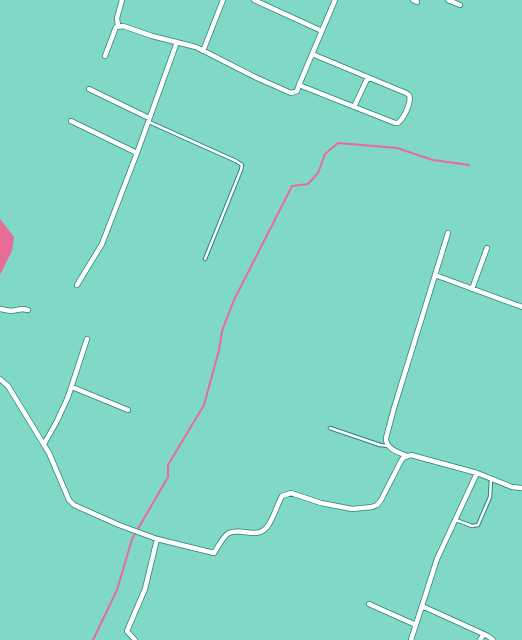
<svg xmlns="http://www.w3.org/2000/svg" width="522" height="640" viewBox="0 0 522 640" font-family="'Source Sans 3',sans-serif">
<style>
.water{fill:#e96c98}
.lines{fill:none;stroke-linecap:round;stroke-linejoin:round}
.stream{stroke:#e96c98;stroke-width:2}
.lane-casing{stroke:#258475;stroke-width:4.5}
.street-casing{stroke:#258475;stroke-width:6}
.lane{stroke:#fff;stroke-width:2.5}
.street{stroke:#fff;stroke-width:4.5}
</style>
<rect width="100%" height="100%" fill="#80d8c7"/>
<path class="water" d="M0,219L14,237L12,251L0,275Z"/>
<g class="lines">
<path class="stream" d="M93,640L117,590L132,539L168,477V465L204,405L219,350L222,331L234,300L292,186L308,184L318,173L325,154L338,143L397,148L433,160L469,165"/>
<defs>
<path id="lane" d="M149,122L236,161L242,165L241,170L205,259
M330,428L380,445L388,446
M456,520L472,526L478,525L490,497L491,479"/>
<path id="street" d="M254,0L322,31
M413,0L417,2
M448,0L460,5
M118,26L117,18L122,0
M203,51L223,0
M105,56L116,27L123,26L152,36L196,47L257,78L291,93L297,91L299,85L335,0
M299,85L395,123H398C404,118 412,102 409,95L406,93L312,54
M89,89L149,118
M354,107L368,77
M71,121L137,153
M435,275L522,307
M77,285L102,244L137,153L177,42
M472,289L487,248
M0,309L11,311L22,309L28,310
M0,379L8,386L49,453L69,500L74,505L119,525L157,539
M72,387L128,410
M44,444L57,421L68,397L87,339
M407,456C398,452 386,449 386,438L394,408L448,233
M369,604L416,625
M422,606L488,636L493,640
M135,640L127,631L145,589L157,539L214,553C218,547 223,536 229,533C242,527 256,540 267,527C273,520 277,505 282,496L291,493L321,503L352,509L372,507L377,505L381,500L401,461L403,458L411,455L477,473L512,487L522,488
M411,640L437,559L477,473
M480,640L484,634"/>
</defs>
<use href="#lane" class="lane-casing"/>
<use href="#street" class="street-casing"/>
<use href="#lane" class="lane"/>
<use href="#street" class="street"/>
</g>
</svg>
